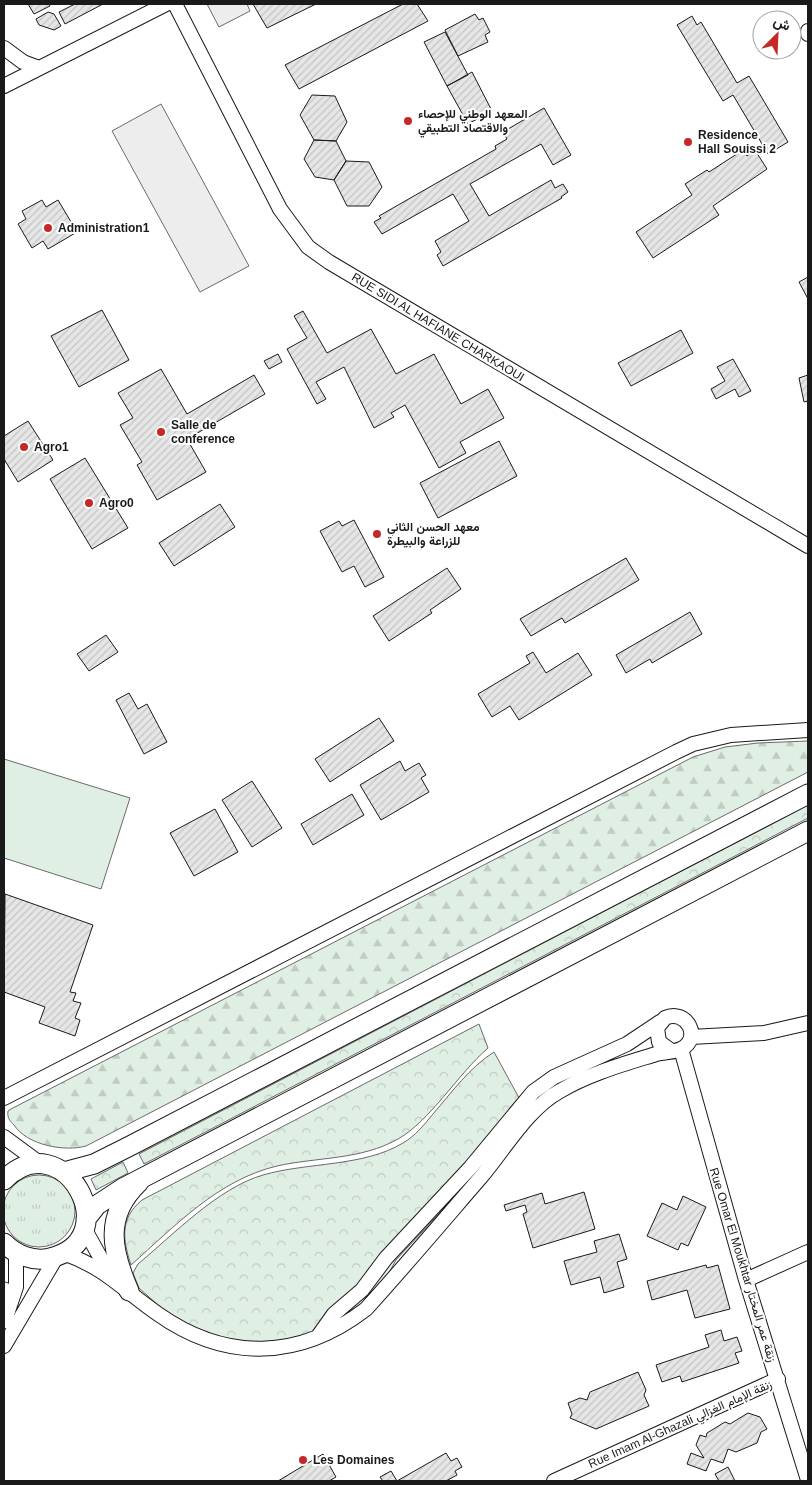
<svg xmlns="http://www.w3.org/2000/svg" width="812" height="1485" viewBox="0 0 812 1485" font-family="Helvetica,Vazirmatn,sans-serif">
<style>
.grass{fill:url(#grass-tufts);stroke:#6a6a6a}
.forest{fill:url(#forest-firs);stroke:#6a6a6a}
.park{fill:url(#park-crowns);stroke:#6a6a6a}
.pitch{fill:#e0efe3;stroke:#6a6a6a}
.parking{fill:#ededed;stroke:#6a6a6a}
.building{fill:url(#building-hatch);stroke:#1a1a1a}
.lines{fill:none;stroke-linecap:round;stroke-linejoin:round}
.minor-casing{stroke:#1a1a1a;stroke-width:16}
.major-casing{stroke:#1a1a1a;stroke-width:21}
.minor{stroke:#fff;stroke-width:14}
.major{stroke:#fff;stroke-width:19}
.poi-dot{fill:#c62828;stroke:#fff;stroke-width:2}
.labels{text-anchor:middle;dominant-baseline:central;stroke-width:4;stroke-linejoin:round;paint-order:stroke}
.poi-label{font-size:12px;font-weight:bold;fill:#1a1a1a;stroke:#fff;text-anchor:start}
.street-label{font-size:12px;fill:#1a1a1a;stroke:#fff}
</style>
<defs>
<pattern id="grass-tufts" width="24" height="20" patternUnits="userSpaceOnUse" patternTransform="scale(1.25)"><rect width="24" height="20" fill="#e0efe3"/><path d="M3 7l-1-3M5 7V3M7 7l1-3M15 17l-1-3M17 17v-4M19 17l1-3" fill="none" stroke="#c0ccc2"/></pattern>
<pattern id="forest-firs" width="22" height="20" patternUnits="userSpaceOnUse" patternTransform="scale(1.25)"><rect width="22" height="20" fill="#e0efe3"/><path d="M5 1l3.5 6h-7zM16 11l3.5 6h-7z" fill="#c0ccc2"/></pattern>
<pattern id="park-crowns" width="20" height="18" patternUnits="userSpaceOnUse" patternTransform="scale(1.25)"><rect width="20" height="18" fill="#e0efe3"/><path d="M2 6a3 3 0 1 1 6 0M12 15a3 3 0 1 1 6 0" fill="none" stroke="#c0ccc2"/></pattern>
<pattern id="building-hatch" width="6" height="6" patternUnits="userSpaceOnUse" patternTransform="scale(1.25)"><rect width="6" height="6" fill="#e6e6e6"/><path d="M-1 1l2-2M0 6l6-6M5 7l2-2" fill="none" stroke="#c5c5c5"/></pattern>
</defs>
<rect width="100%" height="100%" fill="#fff"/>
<path class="grass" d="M3 1211a36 36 0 1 1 72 0a36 36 0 1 1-72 0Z"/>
<path class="forest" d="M808,741V772L86,1146C64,1152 27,1145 14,1125C10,1121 7,1118 8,1111L11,1109L693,757L725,747L758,743Z"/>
<path class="park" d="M808,805V818L144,1164L139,1154Z
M479,1024L488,1048C458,1074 430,1121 398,1139C361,1160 317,1157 277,1166C218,1180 175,1226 131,1265C123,1240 119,1219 142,1200Z
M494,1052L524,1107L502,1141L472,1178L396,1260L385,1280L358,1310L301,1341L230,1345L169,1315L139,1288L133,1273L138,1264C174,1234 218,1188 263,1175C308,1162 363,1167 403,1143C415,1136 424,1125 433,1114C451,1093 470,1067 494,1052Z
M123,1162L128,1173L96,1190L91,1179Z"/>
<path class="pitch" d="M4,759L130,798L101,889L4,858Z"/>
<path class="parking" d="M207,4H247L250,11L219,27Z
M161,104L249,266L200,292L112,131Z"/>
<path class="building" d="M28,4H49L50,6L34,14Z
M75,4H103L65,24L59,12Z
M253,4H316L267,28Z
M403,4H417L428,21L299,89L285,65Z
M48,12L54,14L61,26L54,30L39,25L36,19Z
M475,14L479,20L483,18L490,32L485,35L488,42L458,56L445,30Z
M692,16L697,25L701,22L737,83L749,76L788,142L768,154L733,95L723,101L677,25Z
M445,32L468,75L447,86L424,42Z
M472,72L492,111L468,124L447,86Z
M312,95L335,96L347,122L336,141L314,140L300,115Z
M544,108L571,155L553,165L541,144L470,184L489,216L551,180L555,188L563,184L568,192L561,197L562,198L443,266L437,255L441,252L435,241L469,221L453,194L382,234L374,222L381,218L379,216L496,149L495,146L507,139L503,132Z
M314,140L336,141L346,161L334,180L315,177L304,159Z
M743,150L747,156L755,150L767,169L713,206L719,215L653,258L636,232L692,195L685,184L707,170L709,172Z
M346,161L369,162L382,187L369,206H347L334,180Z
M42,200L46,207L58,200L77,232L48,249L43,241L32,248L18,224L26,219L22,211Z
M808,277V299L799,282Z
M102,310L129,360L79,387L51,336Z
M303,311L327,353L371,329L396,374L434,354L461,404L488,389L504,418L460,442L466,453L439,468L405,405L391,413L394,417L374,428L344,367L316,382L326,399L317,404L287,349L307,338L294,316Z
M681,330L693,353L631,386L618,363Z
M278,354L282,362L269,369L264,361Z
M733,359L751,391L739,397L735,389L716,399L711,389L725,381L717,367Z
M161,369L187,414L254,375L265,394L187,439L206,472L157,500L137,465L142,462L120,425L133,418L118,393Z
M808,375V401L804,402L799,378Z
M28,421L53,460L18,482L4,459V436Z
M499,441L517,476L438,518L420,483Z
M85,458L128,528L92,549L50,479Z
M220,504L235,527L174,566L159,543Z
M354,520L384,577L365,587L354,566L342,572L320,531L339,521L342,526Z
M626,558L639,580L565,623L562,618L531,636L520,619Z
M447,568L461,589L430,610L432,613L389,641L373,616Z
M690,612L702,634L652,663L650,659L626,673L616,655Z
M106,635L118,652L89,671L77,654Z
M533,652L546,673L578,653L592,675L519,720L510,706L492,717L478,694L530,663L526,656Z
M129,693L138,709L147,704L167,742L144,754L116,700Z
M379,718L394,741L330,782L315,759Z
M400,761L405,771L419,763L426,775L421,778L429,792L381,820L360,785Z
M252,781L282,828L252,847L222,800Z
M352,794L364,815L313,845L301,824Z
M215,809L238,852L194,876L170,833Z
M5,894L93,925L70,992L76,993L73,1001L81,1003L75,1018L80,1020L75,1036L39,1023L45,1007L4,992Z
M584,1192L595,1229L533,1248L523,1214L527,1212L525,1205L506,1211L504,1205L542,1193L545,1204Z
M683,1196L706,1207L688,1246L681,1243L678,1250L647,1236L662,1203L677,1210Z
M619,1234L627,1259L617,1262L624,1287L604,1293L600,1277L571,1285L564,1261L597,1252L594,1241Z
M706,1265L707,1268L718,1265L730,1309L695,1318L687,1290L652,1300L647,1281Z
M721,1330L724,1341L737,1337L742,1351L735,1353L739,1363L682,1382L680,1376L662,1382L656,1365L709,1347L705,1335Z
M638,1372L646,1390L644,1395L649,1406L596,1429L570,1418L572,1414L568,1403L580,1398L587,1400L590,1392Z
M748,1413L760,1417L767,1429L761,1432L757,1443L736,1452L728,1449L723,1463L711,1459L706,1471L687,1464L691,1453L704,1458L696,1445L700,1435L706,1437L707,1433L725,1422L730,1424Z
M446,1453L451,1461L457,1458L462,1467L455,1471L457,1475L446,1481H383L380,1477L391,1471L397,1481Z
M323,1454L336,1477L329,1481H278Z
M728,1467L735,1481H719L715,1474Z"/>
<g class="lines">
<defs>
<path id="minor" d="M175,4L280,209L308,247L329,262L808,546
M808,34V31
M4,48L23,62L39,68
M4,86L166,4
M691,1037L764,1033L808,1023
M681,1049L746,1280L808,1480
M4,1098L676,752L693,744L731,735L808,730
M4,1137L42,1165
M84,1228L110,1275
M63,1253C106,1268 122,1289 158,1314C226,1362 300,1360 366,1309C405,1266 443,1221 481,1177C504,1150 528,1108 560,1091C588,1074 624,1064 656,1054C664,1052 675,1052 681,1049C703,1038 686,1008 665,1018L657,1028L659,1042L670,1050
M746,1280L808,1252
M8,1311L16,1287V1253
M319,1335L334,1314L362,1290L386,1258L470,1168L533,1092L554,1077L627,1044L660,1022
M4,1346L57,1256
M554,1481L778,1379"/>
<path id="major" d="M64,1172L94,1164L128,1147L808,794
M4,1180C63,1121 129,1239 50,1258C33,1262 16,1255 4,1243
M86,1219L97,1205L123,1188L808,831
M129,1291C112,1252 103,1216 139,1182
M4,1292L6,1300L4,1319"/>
</defs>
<use href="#minor" class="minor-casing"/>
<use href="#major" class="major-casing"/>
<use href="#minor" class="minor"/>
<use href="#major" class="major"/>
</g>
<g class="poi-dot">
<circle cx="408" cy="121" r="5"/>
<circle cx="688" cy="142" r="5"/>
<circle cx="48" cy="228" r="5"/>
<circle cx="161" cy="432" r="5"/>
<circle cx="24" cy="447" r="5"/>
<circle cx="89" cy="503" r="5"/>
<circle cx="377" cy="534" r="5"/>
<circle cx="303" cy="1460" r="5"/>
</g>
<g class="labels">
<g class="poi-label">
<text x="418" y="114">المعهد الوطني للإحصاء<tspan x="418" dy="14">والاقتصاد التطبيقي</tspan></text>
<text x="698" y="135">Residence<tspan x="698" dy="14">Hall Souissi 2</tspan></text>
<text x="58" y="228">Administration1</text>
<text x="171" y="425">Salle de<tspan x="171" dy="14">conference</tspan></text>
<text x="34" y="447">Agro1</text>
<text x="99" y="503">Agro0</text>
<text x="387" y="527">معهد الحسن الثاني<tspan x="387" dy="14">للزراعة والبيطرة</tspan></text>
<text x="313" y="1460">Les Domaines</text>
</g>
<g class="street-label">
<text transform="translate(438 327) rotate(31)">RUE SIDI AL HAFIANE CHARKAOUI</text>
<text transform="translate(743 1265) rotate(73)">Rue Omar El Moukhtar زنقة عمر المختار</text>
<text transform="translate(680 1424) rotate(-24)">Rue Imam Al-Ghazali زنقة الإمام الغزالي</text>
</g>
</g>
<rect width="812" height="1485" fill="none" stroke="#1a1a1a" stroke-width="10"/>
<g transform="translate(777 35) rotate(24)"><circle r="24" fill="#ffffff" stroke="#a3a3a3"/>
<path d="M0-4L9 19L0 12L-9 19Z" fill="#c62828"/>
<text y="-8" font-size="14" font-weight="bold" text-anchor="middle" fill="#1a1a1a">ش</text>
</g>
</svg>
